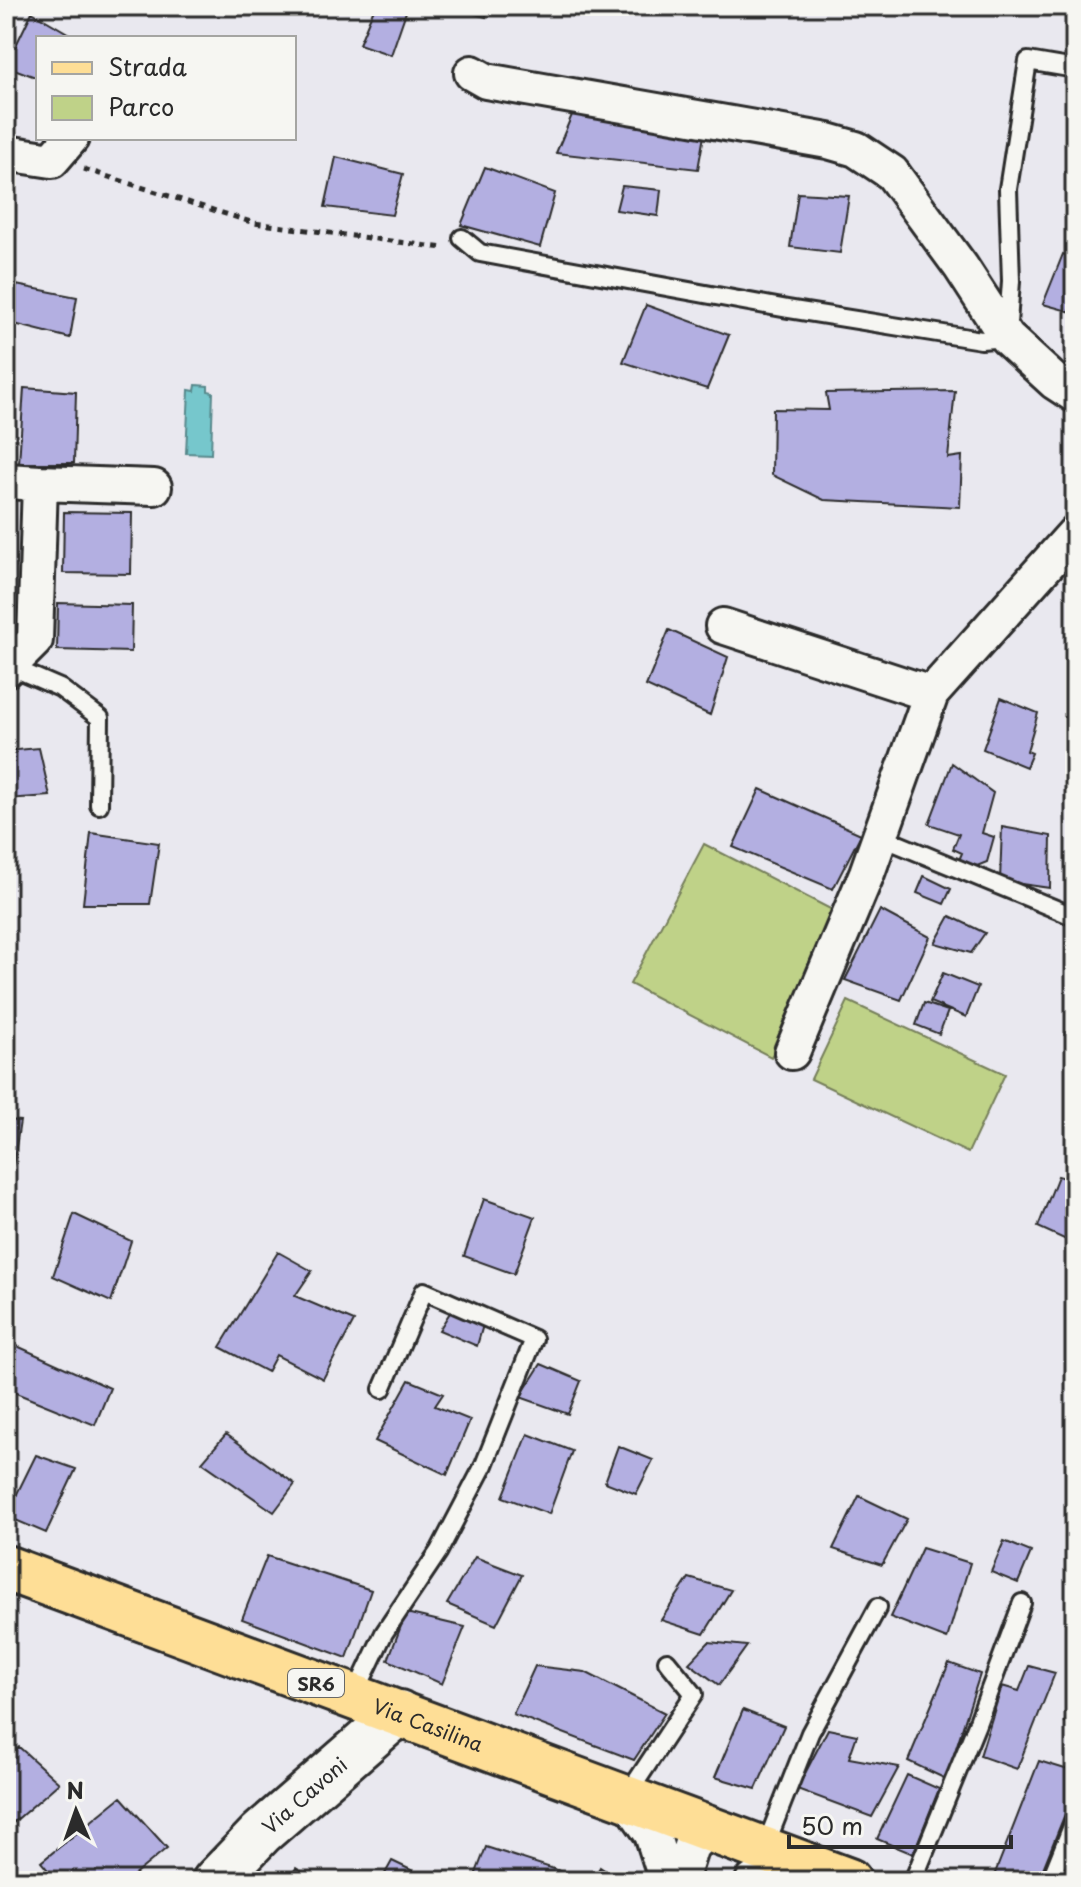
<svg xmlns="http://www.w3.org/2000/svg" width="1081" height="1887" viewBox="0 0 1081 1887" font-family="'Playpen Sans',sans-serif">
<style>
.green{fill:#bfd288;stroke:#757e5a;stroke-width:2}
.water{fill:#76c7cc;stroke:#58898c;stroke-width:2}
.building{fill:#b3afe1;stroke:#2b2b2b;stroke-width:2}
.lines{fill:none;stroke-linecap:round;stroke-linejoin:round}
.lane-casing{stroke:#2b2b2b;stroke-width:22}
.street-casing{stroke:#2b2b2b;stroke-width:40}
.secondary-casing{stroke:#2b2b2b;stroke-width:50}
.primary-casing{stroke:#2b2b2b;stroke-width:50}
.path{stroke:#2b2b2b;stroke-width:5;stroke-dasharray:6 6;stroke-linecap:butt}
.lane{stroke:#f6f6f2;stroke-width:16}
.street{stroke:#f6f6f2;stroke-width:34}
.secondary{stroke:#f6f6f2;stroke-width:44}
.primary{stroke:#fede96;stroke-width:44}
.labels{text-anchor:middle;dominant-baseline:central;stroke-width:8;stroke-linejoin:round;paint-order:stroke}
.shield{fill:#f6f6f2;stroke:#686867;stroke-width:2}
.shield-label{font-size:18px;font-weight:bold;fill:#2b2b2b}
.street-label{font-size:20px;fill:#2b2b2b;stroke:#f6f6f2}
</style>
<rect width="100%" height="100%" fill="#e9e8ef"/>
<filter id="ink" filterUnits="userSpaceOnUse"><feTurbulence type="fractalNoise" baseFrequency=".0125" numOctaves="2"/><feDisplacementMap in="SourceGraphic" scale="16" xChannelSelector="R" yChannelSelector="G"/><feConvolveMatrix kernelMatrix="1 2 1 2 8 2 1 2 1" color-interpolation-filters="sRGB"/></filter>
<g filter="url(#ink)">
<path class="green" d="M704,844L844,916L771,1057L630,984Z
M848,1001L1005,1074L968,1153L811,1079Z"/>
<path class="water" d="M196,385L208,386V391L213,392L211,454L186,453L189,390L195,391Z"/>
<path class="building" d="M375,6H408L391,55L359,44Z
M444,6H488L486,17Z
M32,12L76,38H38V78L6,66Z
M574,110L705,130L698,169L556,153Z
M336,157L403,174L392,215L325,207Z
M485,167L555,193L540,247L461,225Z
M622,186L661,190L658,216L616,210Z
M798,193L849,196L840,253L790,247Z
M1063,254L1075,259V313L1043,304Z
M6,283L77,297L70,338L6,322Z
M646,305L729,335L707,389L623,362Z
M24,388L76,392L74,463H19Z
M955,391L948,458L962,456L960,507L824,500L772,475L773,409L829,410L826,393Z
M64,512L132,513L131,574L63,573Z
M58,603L132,605L131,652L57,650Z
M669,630L728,657L710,715L646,686Z
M1001,698L1038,713L1027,751L1032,753L1026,767L983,749Z
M39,748L50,796L6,799V751Z
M952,763L993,793L982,833L994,837L987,862L977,866L959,860L962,853L953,849L959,834L929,824Z
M760,789L861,834L833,889L733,847Z
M1002,827L1051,836L1050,888L1000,881Z
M91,833L159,843L150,904H83Z
M924,876L951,889L944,904L917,893Z
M880,910L930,937L901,1000L845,980Z
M950,916L985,933L971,953L935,943Z
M943,973L978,987L966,1017L930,1002Z
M924,1003L948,1011L939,1034L916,1025Z
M6,1120L20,1121L11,1180H6Z
M1058,1176L1075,1181V1244L1038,1227Z
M484,1199L535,1217L514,1274L464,1256Z
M74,1214L131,1241L111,1302L53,1276Z
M278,1252L312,1271L295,1296L354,1321L323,1379L276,1355L267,1372L220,1347Z
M451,1311L483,1325L477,1346L439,1330Z
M6,1341L110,1388L95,1425L6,1389Z
M541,1364L581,1381L568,1414L520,1397Z
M409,1380L443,1394L435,1406L470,1420L447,1475L375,1441Z
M226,1434L295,1484L274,1512L202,1462Z
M528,1434L572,1451L549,1514L503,1497Z
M618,1446L653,1460L636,1494L605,1482Z
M36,1455L76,1469L46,1533L6,1516Z
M859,1496L907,1519L882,1565L833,1549Z
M1004,1541L1031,1552L1018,1583L991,1572Z
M922,1548L970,1563L947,1639L890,1617Z
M267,1556L371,1590L347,1658L242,1619Z
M475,1557L522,1575L496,1625L447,1604Z
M689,1578L731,1590L704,1634L661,1620Z
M406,1613L465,1627L442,1684L388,1660Z
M709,1642L747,1646L719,1685L689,1663Z
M949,1663L980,1674L946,1779L908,1761Z
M535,1666L585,1672L665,1713L634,1760L513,1714Z
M1029,1666L1055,1673L1017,1769L980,1756L1002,1686L1019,1691Z
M1075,1696V1725L1065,1722Z
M743,1710L784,1726L756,1789L715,1777Z
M828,1729L857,1735L849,1758L899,1767L872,1817L797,1789Z
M19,1747L59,1783L6,1829V1758Z
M1039,1761L1075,1772V1789L1038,1881H992Z
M907,1775L939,1789L913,1854L877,1839Z
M121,1797L167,1848L127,1881H57L41,1862Z
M1075,1838V1875L1062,1871Z
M486,1847L585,1879L592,1881H473Z
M392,1861L434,1881H381Z
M600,1867L621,1881H592Z
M296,1868L316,1881H287Z"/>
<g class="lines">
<defs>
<path id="lane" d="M462,238L480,253L788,309L981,340L1007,338L1011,281L1008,189L1028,61L1075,69
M9,666L60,688L100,718L99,805
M881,837L1075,917
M355,1694L384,1633L439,1551L484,1465L534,1339L424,1291L382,1389
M626,1797L694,1694L667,1661
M765,1847L810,1733L878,1607
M913,1881L977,1724L1022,1603
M1050,1881L1075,1819"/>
<path id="street" d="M472,73L486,81L828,141L856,149L892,173L961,267L1007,338L1055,382L1075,395
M6,153L52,160L71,138
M6,481L40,483L35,640L6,669
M40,483L154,487
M723,626L931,694L867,873L792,1052
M931,694L1075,533
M626,1797L652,1834L667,1881
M680,1881L691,1846L708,1828
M753,1881L802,1863"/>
<g id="secondary">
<path id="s1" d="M215,1881L261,1833L399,1713"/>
</g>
<g id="primary">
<path id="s2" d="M6,1568L849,1881"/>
</g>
</defs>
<use href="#lane" class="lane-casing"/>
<use href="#street" class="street-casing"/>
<use href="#secondary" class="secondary-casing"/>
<use href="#primary" class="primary-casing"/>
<path class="path" d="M84,169L254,223L444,248"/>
<use href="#lane" class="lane"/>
<use href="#street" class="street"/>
<use href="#secondary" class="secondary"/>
<use href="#primary" class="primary"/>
</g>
</g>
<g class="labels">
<rect class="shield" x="288" y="1669" width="56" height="28" rx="6"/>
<g class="shield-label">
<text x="316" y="1683">SR6</text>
</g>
<g class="street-label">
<text stroke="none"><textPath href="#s2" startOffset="450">Via Casilina</textPath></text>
<text stroke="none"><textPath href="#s1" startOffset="124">Via Cavoni</textPath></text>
</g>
</g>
<rect width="1081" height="1887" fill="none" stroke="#f6f6f2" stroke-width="32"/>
<rect x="16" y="16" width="1049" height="1855" fill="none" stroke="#2b2b2b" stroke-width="3" filter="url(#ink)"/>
<rect x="36" y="36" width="260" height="104" fill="#f6f6f2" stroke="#a5a5a2" stroke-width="2"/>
<rect x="52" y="62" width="40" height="12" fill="#fede96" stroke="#a5a5a2" stroke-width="2"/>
<text x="108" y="76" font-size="24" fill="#2b2b2b">Strada</text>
<rect x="52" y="96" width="40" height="24" fill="#bfd288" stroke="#a5a5a2" stroke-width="2"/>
<text x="108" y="116" font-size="24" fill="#2b2b2b">Parco</text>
<g transform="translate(76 1811) rotate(358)" stroke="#f6f6f2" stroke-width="6" paint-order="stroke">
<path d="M0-6L14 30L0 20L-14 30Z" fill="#2b2b2b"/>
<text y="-12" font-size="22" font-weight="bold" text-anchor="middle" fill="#2b2b2b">N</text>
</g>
<path d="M789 1835v12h222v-12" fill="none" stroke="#2b2b2b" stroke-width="4"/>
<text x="801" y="1835" font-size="24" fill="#2b2b2b" stroke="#f6f6f2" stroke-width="6" paint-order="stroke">50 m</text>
</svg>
